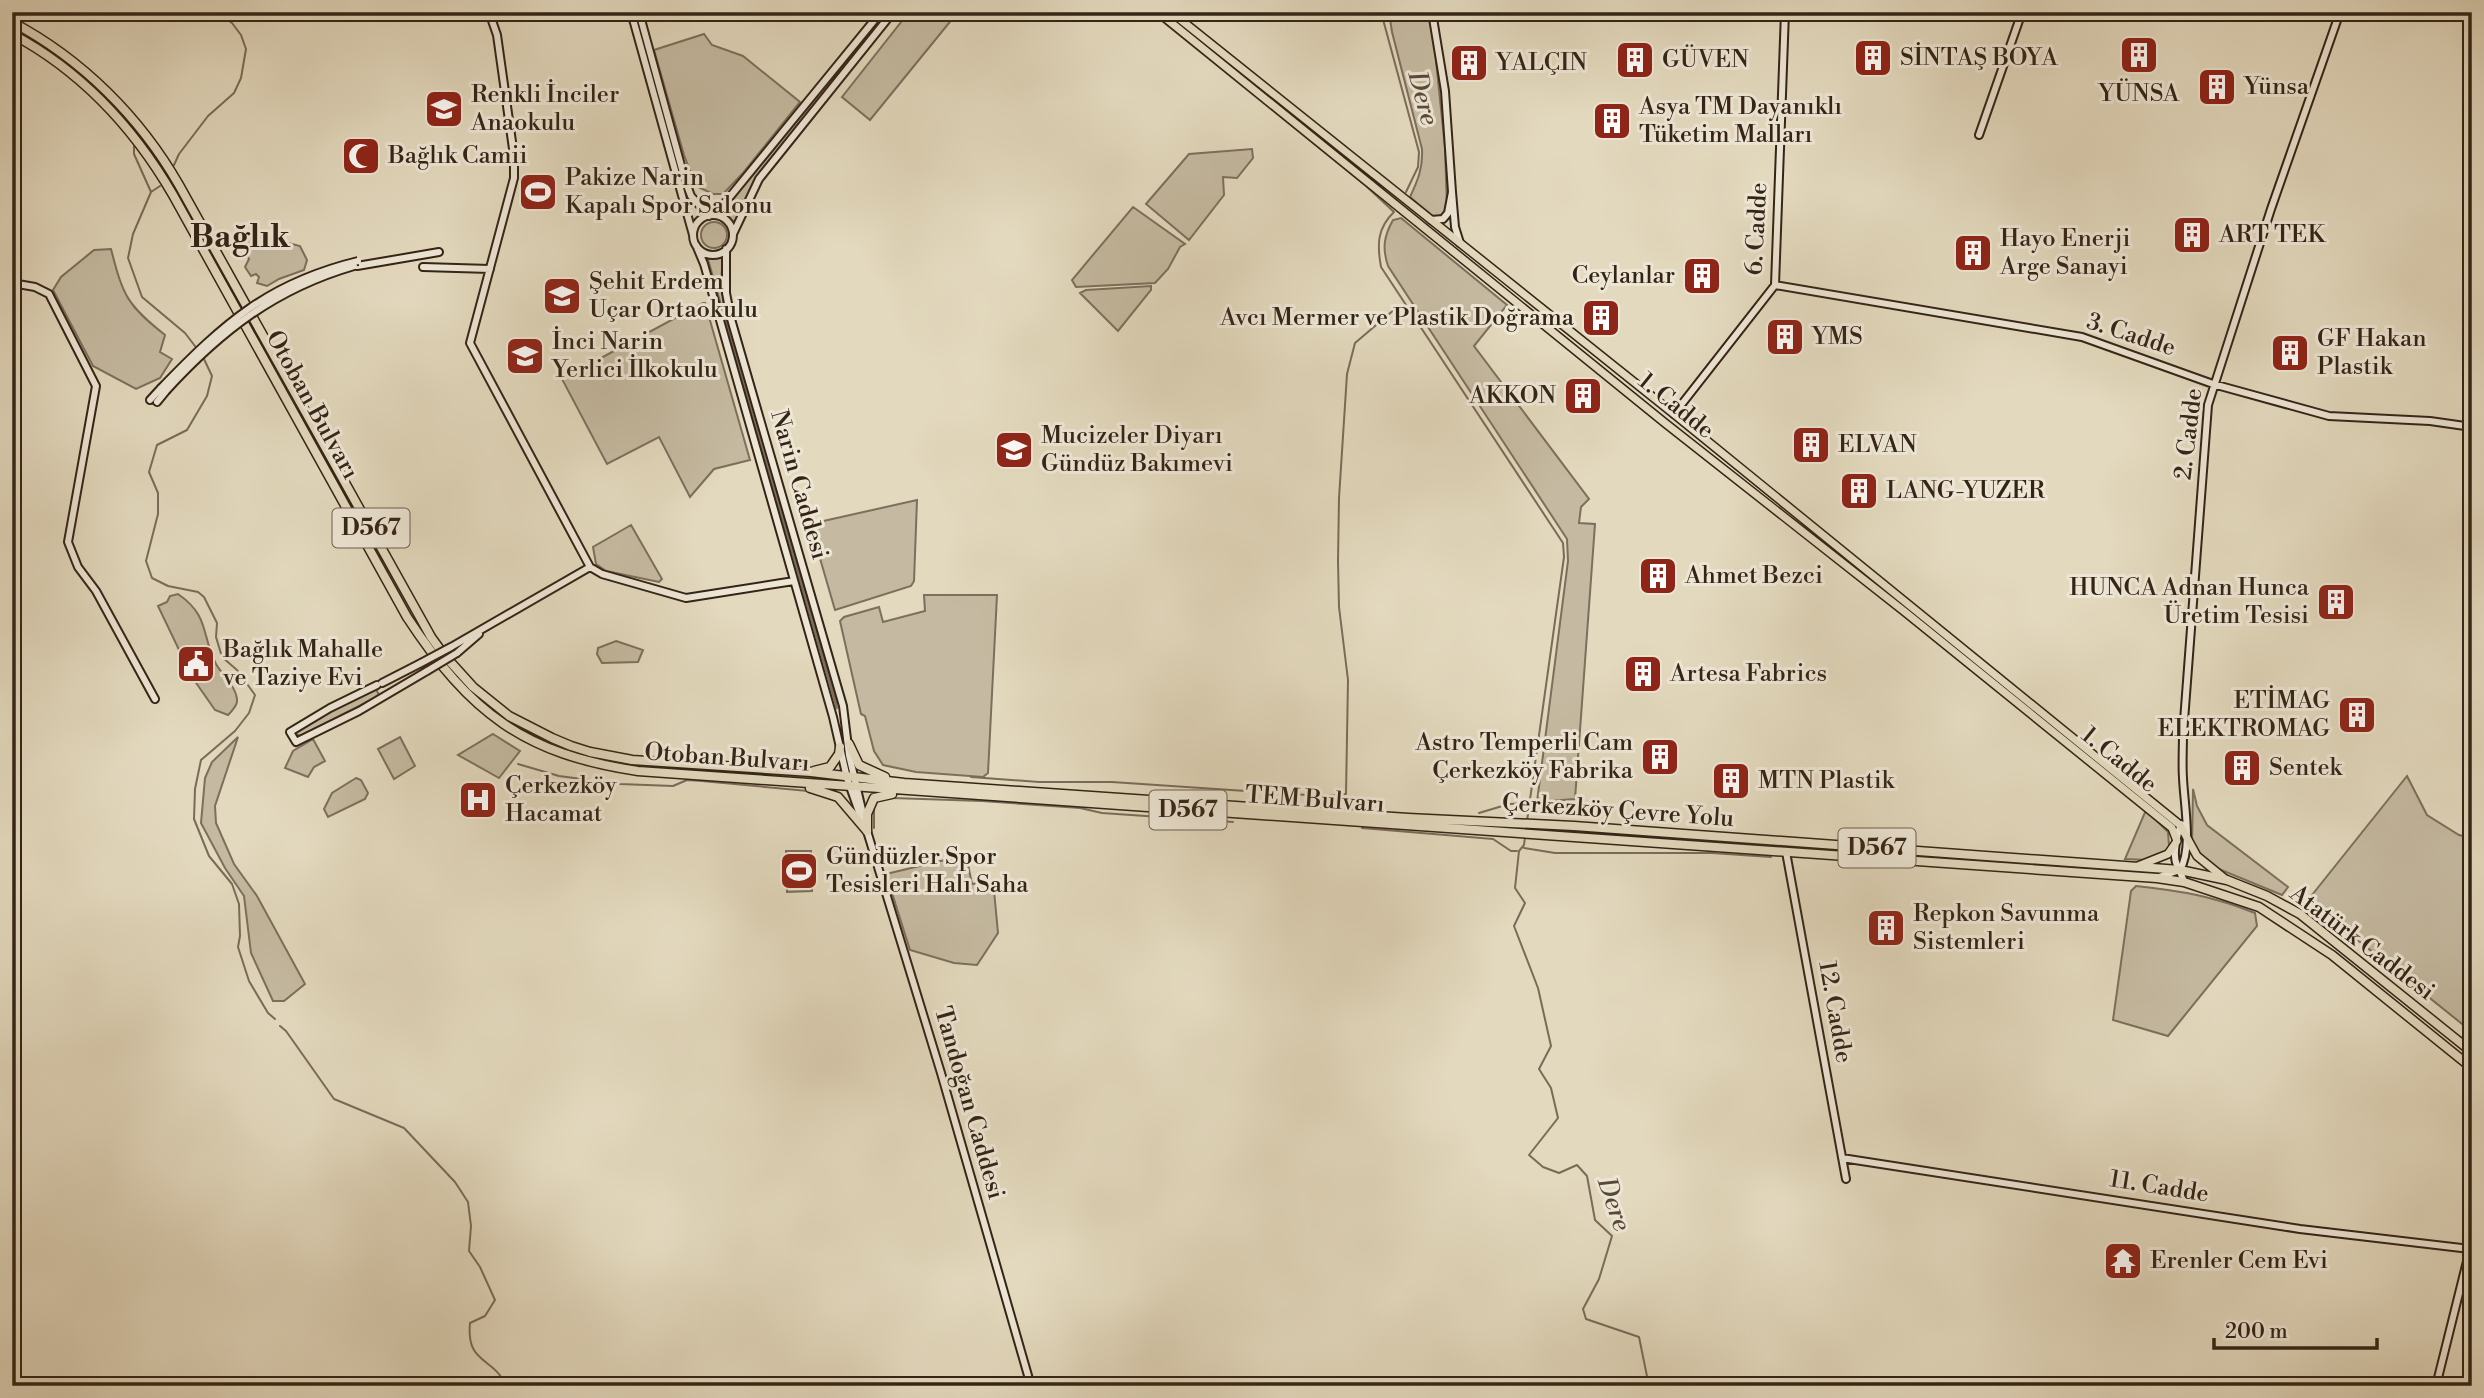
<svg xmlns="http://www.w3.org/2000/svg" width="2484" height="1398" viewBox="0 0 2484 1398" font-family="'Libre Bodoni',serif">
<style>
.green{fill:#c5baa1;stroke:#7c6f5c;stroke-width:2}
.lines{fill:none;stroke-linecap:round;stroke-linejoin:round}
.stream{stroke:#7a6b59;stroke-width:2}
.secondary-casing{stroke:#342416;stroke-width:10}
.primary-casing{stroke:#342416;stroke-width:10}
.highway-casing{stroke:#342416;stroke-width:11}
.secondary{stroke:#ede6d5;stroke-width:6}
.primary{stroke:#e3d9be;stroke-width:7}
.highway{stroke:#e3d9be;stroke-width:8}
.secondary-bridge-casing{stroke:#342416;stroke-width:10;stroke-linecap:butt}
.secondary-bridge{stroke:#ede6d5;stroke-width:6}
.labels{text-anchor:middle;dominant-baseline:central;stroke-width:6;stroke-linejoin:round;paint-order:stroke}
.shield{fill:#ede6d5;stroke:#6c5e4f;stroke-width:2}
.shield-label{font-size:23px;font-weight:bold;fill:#342416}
.poi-label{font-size:24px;fill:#342416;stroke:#ede6d5;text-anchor:start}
.street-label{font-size:24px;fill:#342416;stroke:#ede6d5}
.water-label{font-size:26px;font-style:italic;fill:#574837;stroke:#ede6d5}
.district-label{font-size:32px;font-weight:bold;fill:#342416;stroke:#ede6d5}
</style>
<rect width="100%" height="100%" fill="#e3d9be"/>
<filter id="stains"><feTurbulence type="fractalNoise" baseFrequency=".00286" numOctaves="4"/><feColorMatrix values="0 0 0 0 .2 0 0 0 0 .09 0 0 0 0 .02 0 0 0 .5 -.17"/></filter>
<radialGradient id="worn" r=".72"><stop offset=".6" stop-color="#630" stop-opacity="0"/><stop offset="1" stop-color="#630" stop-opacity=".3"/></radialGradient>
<path class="green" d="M883,12H891L757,178L733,226L727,219L718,214Z
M909,12H958L870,120L842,97Z
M1389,12H1431L1445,148L1447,208L1443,215L1434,217L1410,197C1418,180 1423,168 1422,149L1392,32Z
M704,34L712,45L743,56L800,102L743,173L723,194H713L696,186L684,155L654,50Z
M1252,149L1253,158L1237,178L1223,177L1224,195L1189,240L1146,204L1189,154Z
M1133,207L1185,244L1180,247L1168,269L1155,283L1076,287L1072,280Z
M1401,218L1507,305L1474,346L1589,499L1581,507L1579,523L1595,524L1575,799L1537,802L1568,561L1567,539L1388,266C1382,248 1384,236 1393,220Z
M701 235a13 13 0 1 1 26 0a13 13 0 1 1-26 0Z
M251,233L300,246L307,260L304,270L279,279L267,286L257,283L259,277L256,274L251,276L245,267L249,259L235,235Z
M111,249C123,296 127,305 165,335L160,352L172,359L160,378L136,389L93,366L53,290L61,277L94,250Z
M707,256L723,257L721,282L724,306L836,700L837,709Z
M1151,286V290L1118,331L1080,293L1086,290Z
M703,303H705L750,460L714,469L690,497L659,437L607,464L562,379Z
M917,500L914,581L911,586L835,610L810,524Z
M631,525L662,579L659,582L606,571L596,564L593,547Z
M178,594C210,616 201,635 216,664C222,675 238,688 237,702C236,707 232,711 228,715L215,710L192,677L158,606L167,602L170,596Z
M924,595H997L988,773L983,777L916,772L883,765L874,751L865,716L861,714L840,621L844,617L879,607L883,622L925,611Z
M616,641L643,650L638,662L602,663L597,654L598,648Z
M376,689L379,695L375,698L300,736L296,734L295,732L343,704Z
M493,734L520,751L499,778L458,755Z
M238,737L215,806L216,823L234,864L257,896L305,984L284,1001H273L251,953L244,896L225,868L201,823L205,778L212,762Z
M400,737L415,766L394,779L378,749Z
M313,739L325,761L314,767L308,777L285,768L293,751Z
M2407,776L2427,815L2459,835L2472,838V1032L2308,900Z
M356,778L361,780L368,793L365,799L328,817L324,809L332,793Z
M2193,789L2197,806L2207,825L2288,887L2282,895L2209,865L2192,844Z
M2146,810L2168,832L2169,846L2166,852L2148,860L2125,859Z
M786,851H811L812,891L787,892Z
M966,855L972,884L993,880L998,933L977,965L954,963L910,950L886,874Z
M2136,886C2182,891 2212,896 2255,913L2257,926L2168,1036L2113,1020L2131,891Z"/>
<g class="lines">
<path class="stream" d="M1151,12L1366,186L1394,212C1377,228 1377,245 1381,267L1563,543L1564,557L1527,821
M1381,12L1419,152L1418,167L1406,192
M134,146V154L151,192
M174,165L179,154L208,116L234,93L241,78L246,49L241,35L232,23L216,12
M160,186L151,192L133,234L128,258L142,297L185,333L198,350
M203,357L212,376L207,396L187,430L157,445L149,472L158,493V514L146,561L152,578L168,586L198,592L204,597L217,623L216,637L222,657L237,670L255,695L249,713L235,731L201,760L195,789L194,819L209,856L232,884L239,904L240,936L238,947L249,981L268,1013L275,1019
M518,764L559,776L620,784L673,786L687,780L702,781L808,791
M971,777L1039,782H1112L1322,796L1346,794L1348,680L1339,607L1338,561L1339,498L1347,374L1355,343L1395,309
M892,798L982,801L1080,808L1102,813L1233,822
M874,807V828
M1479,813L1509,804L1529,803
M1362,828L1493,839L1511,851H1517
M1525,837L1524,845L1519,851L1515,888L1525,903L1514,926L1538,988L1551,1046L1539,1069L1551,1088L1558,1118L1529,1155L1543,1167L1559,1173L1577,1165L1587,1176L1595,1220L1612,1236L1599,1279L1583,1309L1586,1319L1639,1337L1649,1386
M1524,848L1555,853H1712L1771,857
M280,1026L286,1031L334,1099L404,1128L455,1182L468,1202L471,1226L469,1251L480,1267L495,1300L485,1316L470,1323C466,1364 492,1356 507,1386"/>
<defs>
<path id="secondary" d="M489,12L497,35L514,156V178L470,343L590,567L602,574L686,598L794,581
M631,12L693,235
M639,12L685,180L691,196L709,216
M1432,12L1445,91L1452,192
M1979,135L2022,12
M715,215L881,12
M693 235a20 20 0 1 1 40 0a20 20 0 1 1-40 0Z
M1431,220L1443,219L1448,213L1452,192L1455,227L1460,243
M733,234L759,179L893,12
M696,245L704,264L833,717L847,778L860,815
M726,249V293L731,319L843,706L849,755L867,831L941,1073L1031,1386
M357,266L439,252
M423,267L490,269
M12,283L35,287L49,294L96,386L68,542L78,567L96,591L155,699
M1775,285L2082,337L2213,384L2329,416L2430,421L2472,427
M150,400L161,388
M157,402L166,391
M1674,414L1775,285L1785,12
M451,647L590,567
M457,653L479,634
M382,683L421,663
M377,685L330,708L290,732L296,742L359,711L427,671
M2181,824C2177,834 2172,855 2177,865C2179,871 2182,875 2184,882
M1786,852L1846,1179
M2159,877L2180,870C2193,848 2184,804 2183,778C2182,764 2183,749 2183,734L2208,405L2271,209L2340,12
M1842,1158L2300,1229L2470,1249
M2436,1386L2472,1241"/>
<path id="primary" d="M1158,12L1665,423L1905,612L2172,828L2177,841L2168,854L2138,866
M1171,12L1674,414L2180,825L2197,856L2224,878"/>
<path id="highway" d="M12,22C82,59 140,117 179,185L431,637L444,655L473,687L509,716L552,738L571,746L590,752L632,760L811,772L904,783L1408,818L1574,826L2180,870L2227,880L2267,896L2300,914L2472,1052
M12,34C81,71 134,128 173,195L407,617C470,713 524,754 638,771L2157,878L2184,882L2259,907L2332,955L2472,1068
M849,744L859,765L885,777
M814,771L830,767L839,754L840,747
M810,788L838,797L867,831
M867,831V814L874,798L892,794"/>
</defs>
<use href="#secondary" class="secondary-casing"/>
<use href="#primary" class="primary-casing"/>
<use href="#highway" class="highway-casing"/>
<use href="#secondary" class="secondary"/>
<use href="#primary" class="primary"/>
<use href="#highway" class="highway"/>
<defs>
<path id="secondary-bridge" d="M161,388C224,323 268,283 358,261
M166,391C221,331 275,289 354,266
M421,663L451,647
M427,671L457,653"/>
</defs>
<use href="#secondary-bridge" class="secondary-bridge-casing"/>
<use href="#secondary-bridge" class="secondary-bridge"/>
</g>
<defs>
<symbol id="building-square" viewBox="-11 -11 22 22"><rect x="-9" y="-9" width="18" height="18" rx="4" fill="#8f2418" stroke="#ede6d5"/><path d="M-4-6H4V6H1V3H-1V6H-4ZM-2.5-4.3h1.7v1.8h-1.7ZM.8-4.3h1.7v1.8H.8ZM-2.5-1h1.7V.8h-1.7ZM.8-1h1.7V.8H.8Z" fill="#fff"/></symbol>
<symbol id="school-square" viewBox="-11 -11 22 22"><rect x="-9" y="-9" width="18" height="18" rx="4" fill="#8f2418" stroke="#ede6d5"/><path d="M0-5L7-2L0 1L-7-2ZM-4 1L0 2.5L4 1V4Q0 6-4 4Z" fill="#fff"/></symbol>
<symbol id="mosque-square" viewBox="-11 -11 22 22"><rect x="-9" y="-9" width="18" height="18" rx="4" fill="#8f2418" stroke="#ede6d5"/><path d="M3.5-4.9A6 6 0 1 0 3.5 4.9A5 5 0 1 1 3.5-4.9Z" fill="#fff"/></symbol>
<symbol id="stadium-square" viewBox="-11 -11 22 22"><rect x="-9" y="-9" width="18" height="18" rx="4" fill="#8f2418" stroke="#ede6d5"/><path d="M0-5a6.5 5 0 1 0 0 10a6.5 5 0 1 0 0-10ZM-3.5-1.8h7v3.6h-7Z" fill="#fff"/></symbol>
<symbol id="civic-square" viewBox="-11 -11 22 22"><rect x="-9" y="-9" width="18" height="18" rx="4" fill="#8f2418" stroke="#ede6d5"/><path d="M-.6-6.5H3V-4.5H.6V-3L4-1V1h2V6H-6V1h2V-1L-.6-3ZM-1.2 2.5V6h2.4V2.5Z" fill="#fff"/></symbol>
<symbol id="hospital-square" viewBox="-11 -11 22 22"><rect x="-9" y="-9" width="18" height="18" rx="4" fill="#8f2418" stroke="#ede6d5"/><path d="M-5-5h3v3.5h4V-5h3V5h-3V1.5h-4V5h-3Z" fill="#fff"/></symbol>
<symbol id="temple-square" viewBox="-11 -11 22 22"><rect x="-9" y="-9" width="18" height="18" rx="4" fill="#8f2418" stroke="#ede6d5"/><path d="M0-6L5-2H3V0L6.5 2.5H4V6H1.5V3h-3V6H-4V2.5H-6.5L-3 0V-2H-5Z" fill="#fff"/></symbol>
</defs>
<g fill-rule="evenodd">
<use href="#building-square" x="2117" y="33" width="44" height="44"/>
<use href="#building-square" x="1851" y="36" width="44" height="44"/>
<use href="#building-square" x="1613" y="38" width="44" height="44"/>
<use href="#building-square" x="1447" y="41" width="44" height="44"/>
<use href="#building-square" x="2195" y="65" width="44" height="44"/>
<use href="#school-square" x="422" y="87" width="44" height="44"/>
<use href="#building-square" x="1590" y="99" width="44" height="44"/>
<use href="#mosque-square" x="339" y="134" width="44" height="44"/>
<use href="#stadium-square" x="516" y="170" width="44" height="44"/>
<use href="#building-square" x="2170" y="213" width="44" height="44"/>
<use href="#building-square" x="1951" y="231" width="44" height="44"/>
<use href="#building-square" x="1680" y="254" width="44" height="44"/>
<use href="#school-square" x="540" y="274" width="44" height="44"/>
<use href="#building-square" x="1579" y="296" width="44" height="44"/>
<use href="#building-square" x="1763" y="315" width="44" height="44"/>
<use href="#building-square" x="2268" y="331" width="44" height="44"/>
<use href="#school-square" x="503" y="334" width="44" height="44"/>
<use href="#building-square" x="1561" y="374" width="44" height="44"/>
<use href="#building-square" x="1789" y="423" width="44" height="44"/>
<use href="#school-square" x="992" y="428" width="44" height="44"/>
<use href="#building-square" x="1837" y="469" width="44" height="44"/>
<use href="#building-square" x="1636" y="554" width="44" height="44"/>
<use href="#building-square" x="2314" y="580" width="44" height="44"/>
<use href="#civic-square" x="174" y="642" width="44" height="44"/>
<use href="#building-square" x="1621" y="652" width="44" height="44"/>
<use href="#building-square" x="2335" y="693" width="44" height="44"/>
<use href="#building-square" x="1638" y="735" width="44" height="44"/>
<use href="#building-square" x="2220" y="746" width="44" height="44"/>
<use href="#building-square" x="1709" y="759" width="44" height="44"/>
<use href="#hospital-square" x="456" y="778" width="44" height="44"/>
<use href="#stadium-square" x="777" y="849" width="44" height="44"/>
<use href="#building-square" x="1864" y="906" width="44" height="44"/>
<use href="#temple-square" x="2101" y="1239" width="44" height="44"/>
</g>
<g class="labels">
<g class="shield">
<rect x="332.5" y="508.5" width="77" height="39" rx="5"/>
<rect x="1149.5" y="790.5" width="77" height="39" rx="5"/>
<rect x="1838.5" y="828.5" width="77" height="39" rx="5"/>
</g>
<g class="shield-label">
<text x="371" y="528">D567</text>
<text x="1188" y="810">D567</text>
<text x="1877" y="848">D567</text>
</g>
<g class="poi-label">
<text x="1900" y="58">SİNTAŞ BOYA</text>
<text x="1662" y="60">GÜVEN</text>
<text x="1496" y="63">YALÇIN</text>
<text x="2244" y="87">Yünsa</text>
<text x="2139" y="94" text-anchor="middle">YÜNSA</text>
<text x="471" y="95">Renkli İnciler<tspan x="471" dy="28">Anaokulu</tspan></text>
<text x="1639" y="107">Asya TM Dayanıklı<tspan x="1639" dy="28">Tüketim Malları</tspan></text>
<text x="388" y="156">Bağlık Camii</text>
<text x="565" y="178">Pakize Narin<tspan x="565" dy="28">Kapalı Spor Salonu</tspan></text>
<text x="2219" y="235">ART TEK</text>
<text x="2000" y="239">Hayo Enerji<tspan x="2000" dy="28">Arge Sanayi</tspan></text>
<text x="1675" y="276" text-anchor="end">Ceylanlar</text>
<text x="589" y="282">Şehit Erdem<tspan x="589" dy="28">Uçar Ortaokulu</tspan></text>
<text x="1574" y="318" text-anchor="end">Avcı Mermer ve Plastik Doğrama</text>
<text x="1812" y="337">YMS</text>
<text x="2317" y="339">GF Hakan<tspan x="2317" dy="28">Plastik</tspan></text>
<text x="552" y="342">İnci Narin<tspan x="552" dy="28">Yerlici İlkokulu</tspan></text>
<text x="1556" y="396" text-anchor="end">AKKON</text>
<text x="1041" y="436">Mucizeler Diyarı<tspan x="1041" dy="28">Gündüz Bakımevi</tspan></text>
<text x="1838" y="445">ELVAN</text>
<text x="1886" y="491">LANG-YUZER</text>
<text x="1685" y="576">Ahmet Bezci</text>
<text x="2309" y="588" text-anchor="end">HUNCA Adnan Hunca<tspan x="2309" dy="28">Üretim Tesisi</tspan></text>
<text x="223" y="650">Bağlık Mahalle<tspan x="223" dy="28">ve Taziye Evi</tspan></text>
<text x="1670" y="674">Artesa Fabrics</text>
<text x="2330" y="701" text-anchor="end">ETİMAG<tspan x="2330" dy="28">ELEKTROMAG</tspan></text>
<text x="1633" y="743" text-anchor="end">Astro Temperli Cam<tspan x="1633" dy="28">Çerkezköy Fabrika</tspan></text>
<text x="2269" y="768">Sentek</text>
<text x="1758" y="781">MTN Plastik</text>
<text x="505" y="786">Çerkezköy<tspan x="505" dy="28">Hacamat</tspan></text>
<text x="826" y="857">Gündüzler Spor<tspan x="826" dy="28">Tesisleri Halı Saha</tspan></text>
<text x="1913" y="914">Repkon Savunma<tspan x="1913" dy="28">Sistemleri</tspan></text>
<text x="2150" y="1261">Erenler Cem Evi</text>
</g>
<g class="street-label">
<text transform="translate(1757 229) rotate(-87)">6. Cadde</text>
<text transform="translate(2131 335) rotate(18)">3. Cadde</text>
<text transform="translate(312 405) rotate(61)">Otoban Bulvarı</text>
<text transform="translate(1676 406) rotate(39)">1. Cadde</text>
<text transform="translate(2189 434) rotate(-83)">2. Cadde</text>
<text transform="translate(799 485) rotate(74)">Narin Caddesi</text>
<text transform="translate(727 758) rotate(4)">Otoban Bulvarı</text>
<text transform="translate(2119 760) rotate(39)">1. Cadde</text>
<text transform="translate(1315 800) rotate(4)">TEM Bulvarı</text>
<text transform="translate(1618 811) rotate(4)">Çerkezköy Çevre Yolu</text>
<text transform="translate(2362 943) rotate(37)">Atatürk Caddesi</text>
<text transform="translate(1835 1012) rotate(80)">12. Cadde</text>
<text transform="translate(969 1103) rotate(74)">Tandoğan Caddesi</text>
<text transform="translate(2159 1187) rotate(9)">11. Cadde</text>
</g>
<g class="water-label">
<text transform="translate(1423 98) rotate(75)">Dere</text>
<text transform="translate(1614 1204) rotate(71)">Dere</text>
</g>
<g class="district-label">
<text x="240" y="237">Bağlık</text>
</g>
</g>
<rect width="2484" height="1398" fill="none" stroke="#e3d9be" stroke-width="42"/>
<rect x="14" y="14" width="2456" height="1370" fill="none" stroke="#342416" stroke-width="3.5"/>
<rect x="21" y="21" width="2442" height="1356" fill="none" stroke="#342416" stroke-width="2"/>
<path d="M2214 1338v10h163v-10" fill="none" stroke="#342416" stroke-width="3.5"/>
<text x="2225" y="1338" font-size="21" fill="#342416" stroke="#ede6d5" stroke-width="5" paint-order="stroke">200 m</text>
<rect width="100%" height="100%" filter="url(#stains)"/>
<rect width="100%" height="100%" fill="url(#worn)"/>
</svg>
